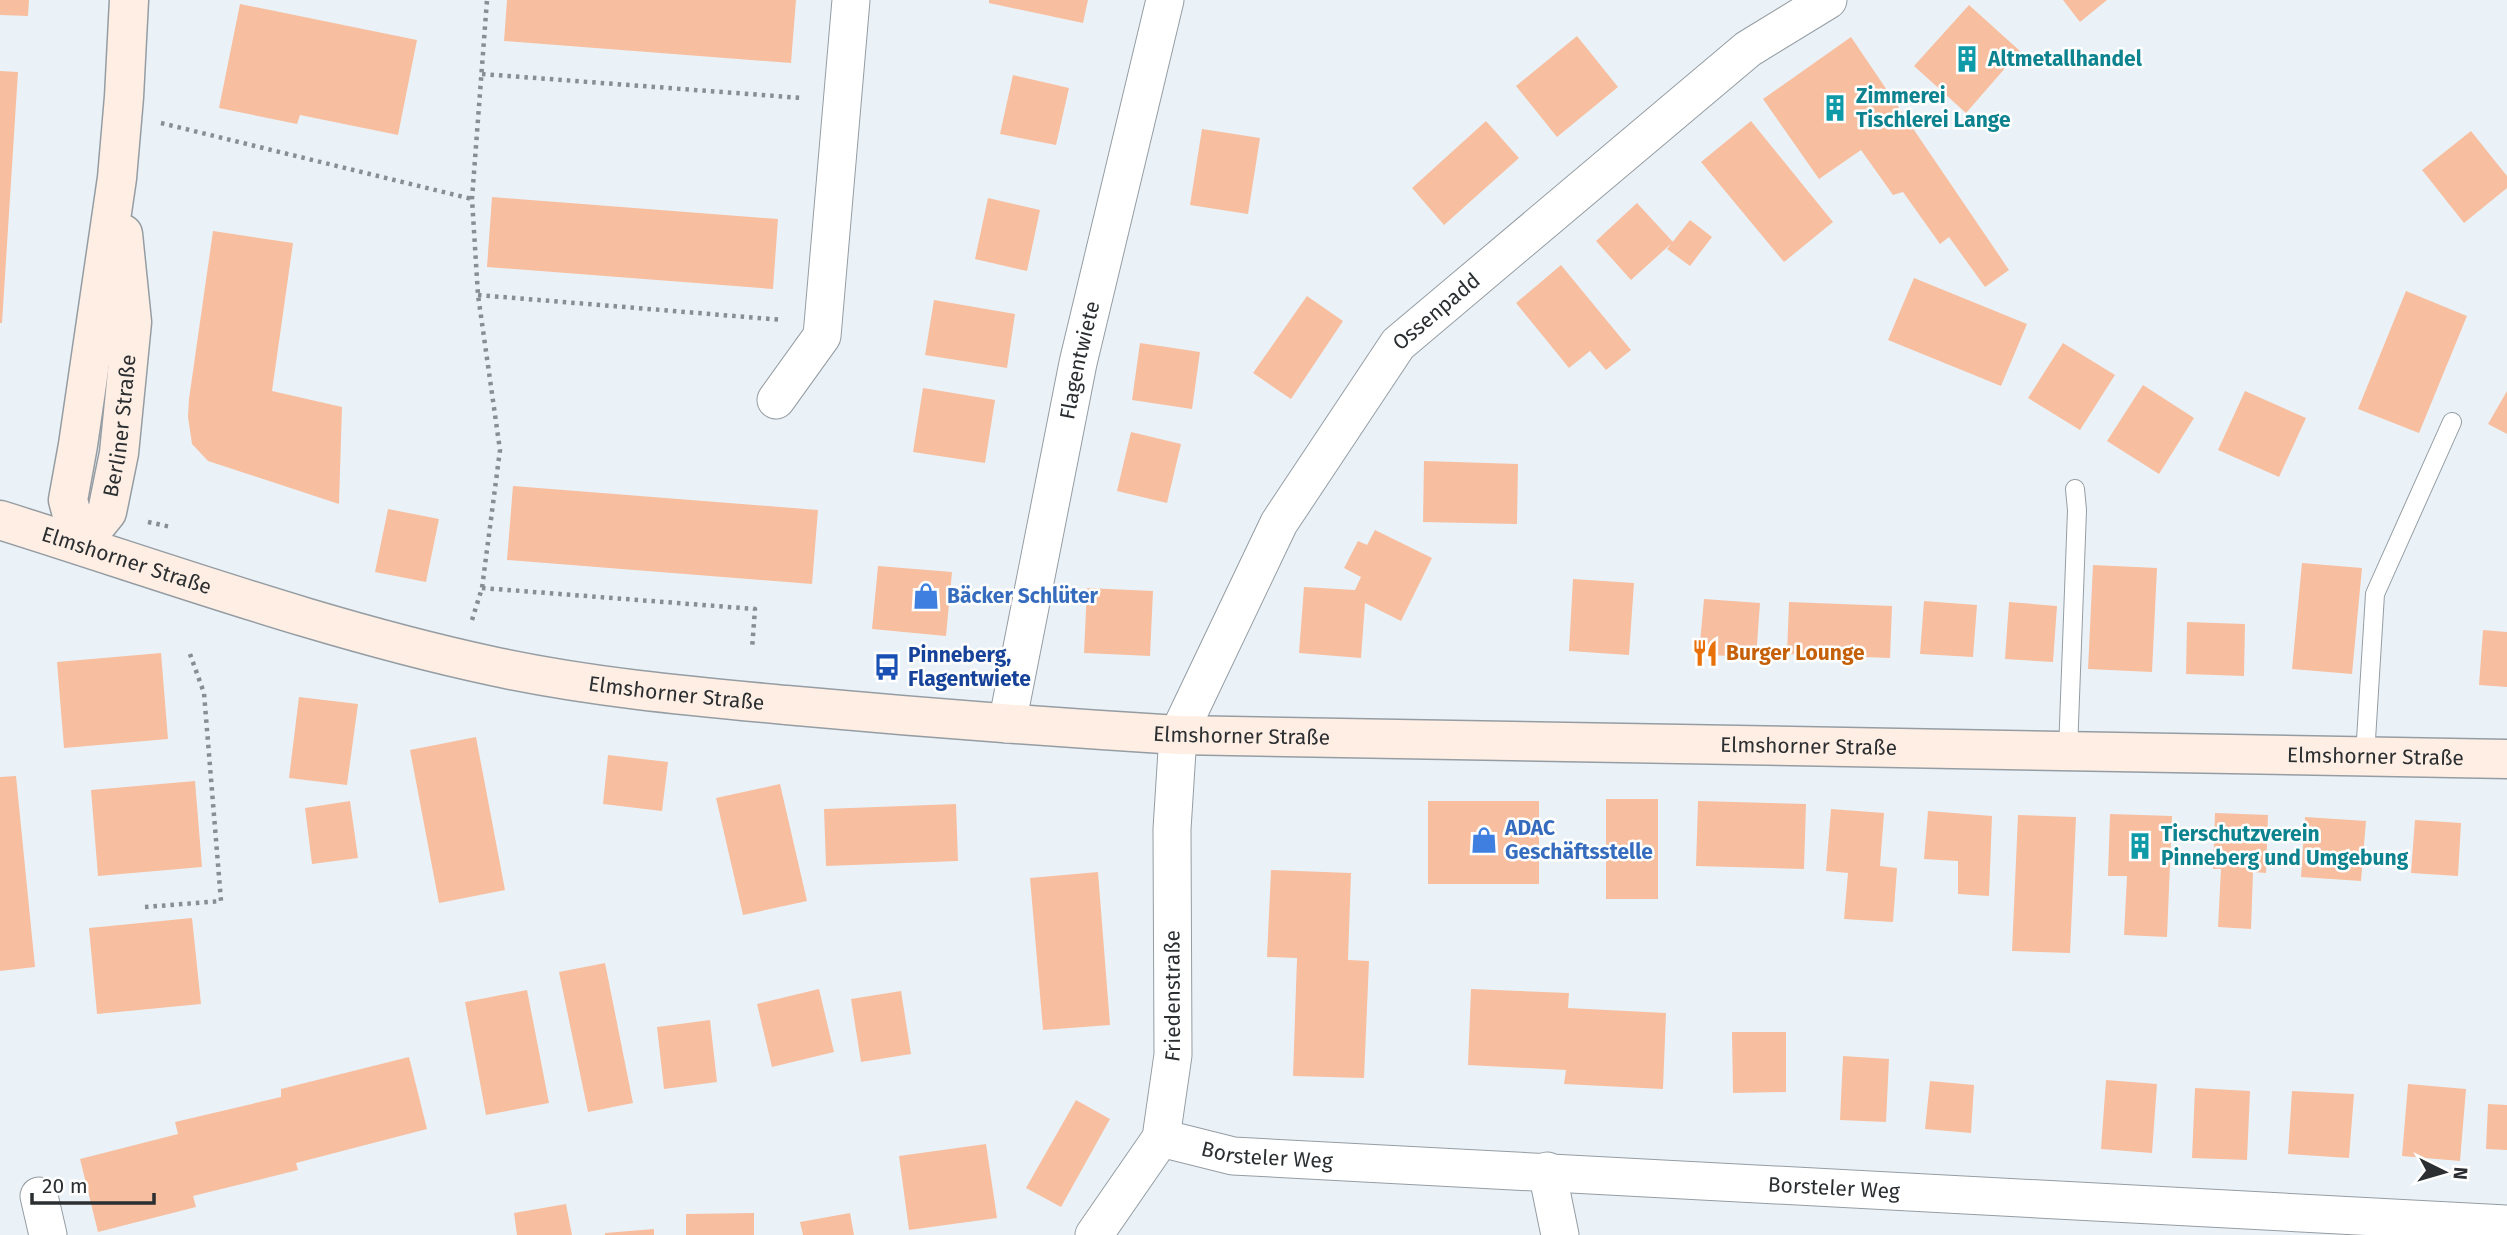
<svg xmlns="http://www.w3.org/2000/svg" width="2507" height="1235" viewBox="0 0 2507 1235" font-family="'Fira Sans',sans-serif">
<style>
.building{fill:#f7bf9f}
.lines{fill:none;stroke-linecap:round;stroke-linejoin:round}
.service-casing{stroke:#959da3;stroke-width:20}
.minor-casing{stroke:#959da3;stroke-width:39}
.secondary-casing{stroke:#959da3;stroke-width:41}
.path{stroke:#888e92;stroke-width:4.5;stroke-dasharray:3.5 5;stroke-linecap:butt}
.service{stroke:#fff;stroke-width:18}
.minor{stroke:#fff;stroke-width:37}
.secondary{stroke:#feeee4;stroke-width:38}
.labels{text-anchor:middle;dominant-baseline:central;stroke-width:5;stroke-linejoin:round;paint-order:stroke}
.culture-label{font-size:21px;font-weight:bold;fill:#0d838f;stroke:#fff;text-anchor:start}
.street-label{font-size:21px;fill:#2b2f31;stroke:#fff}
.shop-label{font-size:21px;font-weight:bold;fill:#366cbe;stroke:#fff;text-anchor:start}
.food-label{font-size:21px;font-weight:bold;fill:#c56008;stroke:#fff;text-anchor:start}
.transit-label{font-size:21px;font-weight:bold;fill:#164399;stroke:#fff;text-anchor:start}
</style>
<rect width="100%" height="100%" fill="#eaf2f8"/>
<path class="building" d="M0,0H29L28,16L0,15Z
M507,0H796L791,63L504,41Z
M989,0H1088L1083,23L989,3Z
M2063,0H2107L2080,22Z
M240,4L417,40L398,135L300,115L297,124L219,108Z
M1969,5L2020,51L1966,113L1914,66Z
M1577,36L1618,87L1557,137L1516,86Z
M1851,37L2009,270L1985,287L1949,237L1940,244L1903,192L1893,195L1861,150L1819,179L1763,99Z
M0,71L18,72L2,323H0Z
M1013,75L1069,88L1056,145L1000,134Z
M1486,121L1519,158L1444,225L1412,188Z
M1751,121L1833,222L1784,262L1701,162Z
M1202,129L1260,138L1248,214L1190,205Z
M2471,131L2507,176V188L2464,223L2422,170Z
M492,197L778,219L773,289L487,267Z
M988,198L1040,210L1027,271L975,259Z
M1637,203L1673,242L1631,280L1596,241Z
M1690,220L1712,237L1690,266L1667,249Z
M213,231L293,243L272,391L342,407L339,504L208,461L192,444L188,417L189,399Z
M1561,265L1631,350L1606,370L1590,351L1569,368L1516,303Z
M1914,278L2027,324L2001,386L1888,340Z
M2406,291L2467,316L2419,433L2358,409Z
M1307,296L1343,321L1291,399L1253,373Z
M934,300L1015,314L1007,368L925,355Z
M1140,343L1200,352L1192,409L1132,400Z
M2063,343L2115,375L2080,430L2028,398Z
M2143,385L2194,418L2159,474L2107,441Z
M923,388L995,400L985,463L913,452Z
M2245,391L2306,418L2279,477L2218,450Z
M2507,391V434L2488,424Z
M1131,432L1181,444L1167,503L1117,491Z
M1424,461L1518,464L1517,524L1423,522Z
M513,486L818,510L812,584L507,560Z
M388,509L439,519L426,582L375,572Z
M1375,530L1432,558L1401,621L1365,603L1361,658L1299,653L1304,587L1355,590L1361,577L1344,568L1358,541L1367,545Z
M2302,563L2362,568L2352,674L2292,669Z
M2093,565L2157,568L2152,672L2088,669Z
M878,566L952,572L946,636L872,629Z
M1573,579L1634,583L1629,655L1569,651Z
M1087,588L1153,591L1150,656L1084,653Z
M1704,599L1760,603L1756,658L1699,654Z
M1924,601L1977,605L1973,657L1920,654Z
M1789,602L1892,606L1890,658L1787,654Z
M2009,602L2057,606L2053,662L2005,659Z
M2187,622L2245,624L2244,676L2186,674Z
M2483,630L2507,632V687L2479,685Z
M161,653L168,739L64,748L57,662Z
M299,697L358,704L347,785L289,778Z
M476,737L505,890L439,903L410,750Z
M608,755L668,762L662,811L603,804Z
M16,776L35,967L0,971V777Z
M195,781L202,867L98,876L91,790Z
M780,784L807,901L743,915L716,798Z
M1606,799H1658V899H1606Z
M350,801L358,858L312,864L305,808Z
M1428,801H1539V884H1428Z
M1698,801L1806,804L1804,869L1696,866Z
M956,804L958,861L826,866L824,809Z
M1831,809L1884,813L1880,866L1897,868L1893,922L1844,919L1848,873L1826,871Z
M1928,811L1992,816L1989,896L1958,894V861L1924,859Z
M2215,813L2268,815L2266,873L2253,872L2251,929L2218,927L2221,869H2213Z
M2110,814L2172,816L2167,937L2124,935L2127,876H2108Z
M2018,815L2076,817L2070,953L2012,951Z
M2305,817L2366,821L2361,881L2301,877Z
M2415,820L2461,823L2458,876L2411,873Z
M1271,870L1351,873L1348,960L1369,961L1364,1078L1293,1076L1297,958L1267,957Z
M1098,872L1110,1025L1043,1030L1030,878Z
M192,918L201,1004L97,1014L89,928Z
M605,963L633,1103L588,1112L559,972Z
M819,989L834,1052L772,1067L757,1004Z
M1471,989L1569,993L1568,1008L1666,1013L1663,1089L1564,1084L1566,1070L1468,1065Z
M527,990L549,1103L486,1115L465,1002Z
M901,991L911,1054L861,1062L851,999Z
M710,1020L717,1082L664,1089L657,1027Z
M1732,1032H1786V1092L1733,1093Z
M1843,1056L1889,1059L1886,1122L1840,1120Z
M409,1057L427,1129L296,1163L298,1170L193,1196L196,1207L98,1232L80,1159L178,1134L175,1122L281,1097V1089Z
M2106,1080L2157,1084L2152,1153L2101,1149Z
M1930,1081L1974,1085L1971,1133L1925,1129Z
M2408,1084L2466,1089L2460,1161L2402,1156Z
M2195,1088L2250,1091L2247,1160L2192,1158Z
M2292,1091L2354,1094L2349,1158L2288,1154Z
M1076,1100L1110,1119L1061,1207L1026,1188Z
M2488,1104L2507,1105V1150L2486,1149Z
M986,1144L997,1218L909,1230L899,1156Z
M566,1204L572,1235H517L514,1213Z
M754,1213V1235H686V1214Z
M850,1213L854,1235H803L800,1222Z
M654,1229V1235H605V1233Z"/>
<g class="lines">
<defs>
<path id="service" d="M2068,751L2077,510L2075,489
M2365,756L2375,594L2452,422"/>
<g id="minor">
<path d="M776,400L822,336L851,0"/>
<path id="s1" d="M1007,724L1078,363L1165,0"/>
<path id="s2" d="M1161,1138L1233,1156L2507,1224"/>
<path d="M1547,1171L1560,1235"/>
<path d="M39,1196L48,1235"/>
<path id="s3" d="M1094,1235L1161,1138L1173,1055L1172,829L1178,735L1279,523L1398,344L1748,49L1828,0"/>
</g>
<g id="secondary">
<path id="s4" d="M0,520C163,571 325,630 492,666C589,687 688,696 786,705C917,717 1047,727 1178,735L2507,759"/>
<path d="M80,545L68,500L78,445L117,178L124,97L129,0"/>
<path id="s5" d="M80,545L107,512L119,453L132,322L123,234"/>
</g>
</defs>
<use href="#service" class="service-casing"/>
<use href="#minor" class="minor-casing"/>
<use href="#secondary" class="secondary-casing"/>
<path class="path" d="M482,74L802,98
M161,123L472,199
M478,295L783,320
M148,522L171,527
M482,588L755,609L752,649
M472,620L482,588L500,450L478,295L472,199L487,0
M145,907L221,901L204,693L190,654"/>
<use href="#service" class="service"/>
<use href="#minor" class="minor"/>
<use href="#secondary" class="secondary"/>
</g>
<defs>
<symbol id="building-bare" viewBox="-9 -9 18 18"><path d="M-4-6H4V6H1V3H-1V6H-4ZM-2.5-4.3h1.7v1.8h-1.7ZM.8-4.3h1.7v1.8H.8ZM-2.5-1h1.7V.8h-1.7ZM.8-1h1.7V.8H.8Z" fill="#0f9aa8" stroke="#fff" stroke-width="2.5" paint-order="stroke"/></symbol>
<symbol id="shop-bare" viewBox="-9 -9 18 18"><path d="M-5-2.5h2.3a2.7 3.5 0 0 1 5.4 0H5L5.5 6h-11ZM-1.5-2.5h3a1.5 2.3 0 0 0-3 0Z" fill="#3f7fe0" stroke="#fff" stroke-width="2.5" paint-order="stroke"/></symbol>
<symbol id="restaurant-bare" viewBox="-9 -9 18 18"><path d="M-5-6h1v4h1v-4h1v4h1v-4h1v5L-1.5 .5V6h-2V.5L-5-1ZM5-6V6H3V1.5H1.5Q1.5-4 5-6Z" fill="#e8710a" stroke="#fff" stroke-width="2.5" paint-order="stroke"/></symbol>
<symbol id="bus-bare" viewBox="-9 -9 18 18"><path d="M-5-6H5V4H4V6H2V4H-2V6H-4V4H-5ZM-3.5-4V0h7V-4ZM-3.5 1.2v1.5H-2V1.2ZM2 1.2v1.5H3.5V1.2Z" fill="#1a4fb4" stroke="#fff" stroke-width="2.5" paint-order="stroke"/></symbol>
</defs>
<g fill-rule="evenodd">
<use href="#building-bare" x="1948" y="40" width="38" height="38"/>
<use href="#building-bare" x="1816" y="89" width="38" height="38"/>
<use href="#shop-bare" x="907" y="577" width="38" height="38"/>
<use href="#restaurant-bare" x="1686" y="634" width="38" height="38"/>
<use href="#bus-bare" x="868" y="648" width="38" height="38"/>
<use href="#shop-bare" x="1465" y="821" width="38" height="38"/>
<use href="#building-bare" x="2121" y="827" width="38" height="38"/>
</g>
<g class="labels">
<g class="culture-label">
<text x="1988" y="59">Altmetallhandel</text>
<text x="1856" y="96">Zimmerei<tspan x="1856" dy="24">Tischlerei Lange</tspan></text>
<text x="2161" y="834">Tierschutzverein<tspan x="2161" dy="24">Pinneberg und Umgebung</tspan></text>
</g>
<g class="street-label">
<text stroke="none"><textPath href="#s3" startOffset="1022">Ossenpadd</textPath></text>
<text stroke="none"><textPath href="#s1" startOffset="371">Flagentwiete</textPath></text>
<text stroke="none"><textPath href="#s5" startOffset="130">Berliner Straße</textPath></text>
<text stroke="none"><textPath href="#s4" startOffset="133">Elmshorner Straße</textPath></text>
<text stroke="none"><textPath href="#s4" startOffset="700">Elmshorner Straße</textPath></text>
<text stroke="none"><textPath href="#s4" startOffset="1267">Elmshorner Straße</textPath></text>
<text stroke="none"><textPath href="#s4" startOffset="1834">Elmshorner Straße</textPath></text>
<text stroke="none"><textPath href="#s4" startOffset="2401">Elmshorner Straße</textPath></text>
<text stroke="none"><textPath href="#s3" startOffset="261">Friedenstraße</textPath></text>
<text stroke="none"><textPath href="#s2" startOffset="108">Borsteler Weg</textPath></text>
<text stroke="none"><textPath href="#s2" startOffset="676">Borsteler Weg</textPath></text>
</g>
<g class="shop-label">
<text x="947" y="596">Bäcker Schlüter</text>
<text x="1505" y="828">ADAC<tspan x="1505" dy="24">Geschäftsstelle</tspan></text>
</g>
<g class="food-label">
<text x="1726" y="653">Burger Lounge</text>
</g>
<g class="transit-label">
<text x="908" y="655">Pinneberg,<tspan x="908" dy="24">Flagentwiete</tspan></text>
</g>
</g>
<g transform="translate(2444 1172) rotate(95)" stroke="#ffffff" stroke-width="5" paint-order="stroke">
<path d="M0-5L12 26L0 18L-12 26Z" fill="#2b2f31"/>
<text y="-10" font-size="19" font-weight="bold" text-anchor="middle" fill="#2b2f31">N</text>
</g>
<path d="M32 1193v10h122v-10" fill="none" stroke="#2b2f31" stroke-width="3.5"/>
<text x="42" y="1193" font-size="21" fill="#2b2f31" stroke="#ffffff" stroke-width="5" paint-order="stroke">20 m</text>
</svg>
